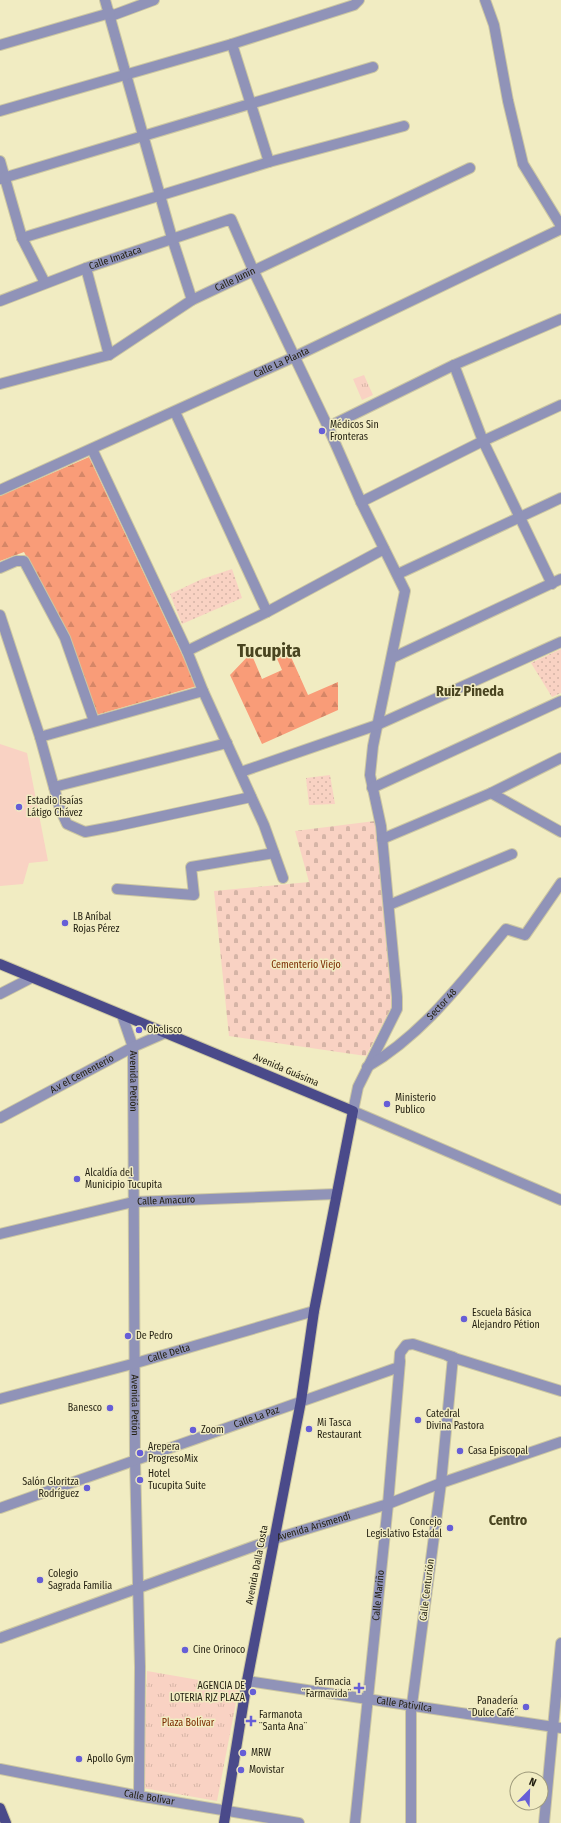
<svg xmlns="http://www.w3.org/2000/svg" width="561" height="1823" viewBox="0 0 561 1823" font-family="'Fira Sans Condensed',sans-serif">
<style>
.grass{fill:url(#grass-dots)}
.forest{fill:url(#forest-firs)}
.cemetery{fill:url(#cemetery-stones)}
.park{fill:url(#park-tufts)}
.pitch{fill:#f9d2c3}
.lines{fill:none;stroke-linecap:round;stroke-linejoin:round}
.minor-casing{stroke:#ccc7a2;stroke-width:12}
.major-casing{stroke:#ccc7a2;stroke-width:12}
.minor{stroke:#9093b8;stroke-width:10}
.major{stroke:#4a4a8a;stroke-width:10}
.poi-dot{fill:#665ed7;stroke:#f1ecc2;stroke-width:1.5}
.labels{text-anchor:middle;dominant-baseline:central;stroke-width:3;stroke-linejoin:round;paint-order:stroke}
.street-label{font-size:10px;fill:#221f10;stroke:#f1ecc2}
.poi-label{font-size:10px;fill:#221f10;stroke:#f1ecc2;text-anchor:start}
.park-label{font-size:10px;fill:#7b2a00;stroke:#f1ecc2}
.district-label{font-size:14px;font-weight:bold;fill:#494420;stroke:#f1ecc2}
.town-label{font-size:18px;font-weight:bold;fill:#494420;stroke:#f1ecc2}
</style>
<defs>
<pattern id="grass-dots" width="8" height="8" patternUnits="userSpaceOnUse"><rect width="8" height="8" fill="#f9d2c3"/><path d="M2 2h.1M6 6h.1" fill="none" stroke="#d5b4a6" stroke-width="1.8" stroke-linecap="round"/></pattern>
<pattern id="forest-firs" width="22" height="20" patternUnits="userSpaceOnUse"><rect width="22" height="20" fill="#f99c78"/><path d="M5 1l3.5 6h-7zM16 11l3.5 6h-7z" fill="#d58667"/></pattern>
<pattern id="cemetery-stones" width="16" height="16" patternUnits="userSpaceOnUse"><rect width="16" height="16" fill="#f9d2c3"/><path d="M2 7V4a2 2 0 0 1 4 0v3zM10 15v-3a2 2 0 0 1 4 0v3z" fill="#d5b4a6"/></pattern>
<pattern id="park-tufts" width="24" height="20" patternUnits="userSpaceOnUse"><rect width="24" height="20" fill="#f9d2c3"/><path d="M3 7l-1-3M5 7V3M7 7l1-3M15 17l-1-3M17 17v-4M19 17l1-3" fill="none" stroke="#d5b4a6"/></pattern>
</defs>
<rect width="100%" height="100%" fill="#f1ecc2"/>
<path class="grass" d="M232,569L242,598L182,624L170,594L202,579Z
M561,649V693L552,697L531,663Z
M330,775L335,804L309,805L306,778Z"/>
<path class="forest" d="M89,457L197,686L96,715L69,638L24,552L0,561V496Z
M287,648L308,695L338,682V710L262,744L230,675L251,653L262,679L282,670L275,654Z"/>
<path class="cemetery" d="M375,821L392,1006L366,1056L229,1036L214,891L309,882L295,831Z"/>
<path class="park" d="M364,375L373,395L362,400L353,379Z
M147,1671L239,1687L217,1801L143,1788Z"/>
<path class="pitch" d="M0,744L27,753L48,861L29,863L23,884L0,886Z"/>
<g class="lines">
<defs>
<g id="minor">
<path d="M105,0L172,238L192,300"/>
<path d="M485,0L494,25L508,101L523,164L561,226"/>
<path d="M111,16L154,0"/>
<path d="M232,44L269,162"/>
<path d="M0,45L110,13"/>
<path d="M0,111L232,44L354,5L359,0"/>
<path d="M0,161L22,238L45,283"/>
<path d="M0,179L373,67"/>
<path d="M22,238L269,162L404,126"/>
<path d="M86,268L109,355"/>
<path id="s1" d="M0,301L86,268L231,219L254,272L328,427L361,502L405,591L373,746L370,775L381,826L397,997V1009L358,1087L353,1111L561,1200"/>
<path d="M454,365L483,441L552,584"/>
<path id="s2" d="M0,384L109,355L192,300L470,168"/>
<path d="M175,412L267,612"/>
<path d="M328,427L454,365L561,319"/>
<path d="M92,449L187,651L203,691L264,825L283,878"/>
<path id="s3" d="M0,490L294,357L561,229"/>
<path d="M361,502L483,441L561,405"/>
<path d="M0,568L16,561H24L65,638L94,721"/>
<path d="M398,574L561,498"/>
<path d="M0,615L40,737L60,809L67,824L85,832L117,826L251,797"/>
<path d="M187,651L267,612L384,549"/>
<path d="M392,658L561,579"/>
<path d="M40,737L203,691"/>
<path d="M241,772L377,725L561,642"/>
<path d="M54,787L227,743"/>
<path d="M372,788L561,701"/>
<path d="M491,793L561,832"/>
<path d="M382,839L491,793L561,758"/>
<path d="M117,889L194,895L191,867L274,853"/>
<path d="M389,905L512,854"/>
<path d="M0,994L31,978"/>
<path id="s4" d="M122,1015L133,1047L135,1460L140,1667L139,1796"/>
<path id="s5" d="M367,1067C424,1034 464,979 506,929L525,935L561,883"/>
<path id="s6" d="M0,1118L133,1047L165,1033"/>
<path id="s7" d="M0,1234L133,1202L336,1194"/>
<path d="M448,1356L561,1391"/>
<path id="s8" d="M0,1399L136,1363L314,1311"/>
<path id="s9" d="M0,1508L399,1367L400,1353L406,1345L413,1344L453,1357L441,1483L411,1712V1823"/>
<path id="s10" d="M0,1638L274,1539L388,1504L441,1483L561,1442"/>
<path id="s11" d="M247,1681L561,1728"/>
<path id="s12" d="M0,1769L139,1796L299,1823"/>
<path id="s13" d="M355,1823L388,1504L400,1361"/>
<path d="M544,1823L561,1643"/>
</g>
<path id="major" d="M0,964L353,1111L314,1311L301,1401L247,1681L224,1823
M0,1808L6,1823"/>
</defs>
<use href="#minor" class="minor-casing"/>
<use href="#major" class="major-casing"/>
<use href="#minor" class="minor"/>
<use href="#major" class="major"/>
</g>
<g class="poi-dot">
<circle cx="322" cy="431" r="4"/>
<circle cx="19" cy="807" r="4"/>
<circle cx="65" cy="923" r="4"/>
<circle cx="139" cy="1030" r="4"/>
<circle cx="387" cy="1104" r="4"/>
<circle cx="77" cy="1179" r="4"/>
<circle cx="464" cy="1319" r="4"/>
<circle cx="128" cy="1336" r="4"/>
<circle cx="110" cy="1408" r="4"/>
<circle cx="418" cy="1420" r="4"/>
<circle cx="309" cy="1429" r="4"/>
<circle cx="193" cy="1430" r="4"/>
<circle cx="460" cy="1451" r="4"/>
<circle cx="140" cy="1453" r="4"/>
<circle cx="140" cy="1480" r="4"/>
<circle cx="87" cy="1488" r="4"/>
<circle cx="450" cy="1528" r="4"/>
<circle cx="40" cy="1580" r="4"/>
<circle cx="185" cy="1650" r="4"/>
<path d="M357 1682h4v4h4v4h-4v4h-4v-4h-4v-4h4z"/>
<circle cx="253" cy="1692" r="4"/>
<circle cx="526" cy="1707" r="4"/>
<path d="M249 1715h4v4h4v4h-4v4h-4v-4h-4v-4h4z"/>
<circle cx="243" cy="1753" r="4"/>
<circle cx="79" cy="1759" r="4"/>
<circle cx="241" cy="1770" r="4"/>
</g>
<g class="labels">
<g class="street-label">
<text stroke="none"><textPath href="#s1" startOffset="123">Calle Imataca</textPath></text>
<text stroke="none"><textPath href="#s2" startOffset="260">Calle Junín</textPath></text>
<text stroke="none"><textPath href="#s3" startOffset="309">Calle La Planta</textPath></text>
<text stroke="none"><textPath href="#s5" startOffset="98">Sector 48</textPath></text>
<text transform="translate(286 1070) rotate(23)">Avenida Guásima</text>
<text stroke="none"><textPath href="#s6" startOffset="93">A.v el Cementerio</textPath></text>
<text stroke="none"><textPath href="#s4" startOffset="68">Avenida Petión</textPath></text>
<text stroke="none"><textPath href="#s7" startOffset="170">Calle Amacuro</textPath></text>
<text stroke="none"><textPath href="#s8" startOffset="175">Calle Delta</textPath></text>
<text stroke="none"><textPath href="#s4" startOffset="392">Avenida Petión</textPath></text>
<text stroke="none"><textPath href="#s9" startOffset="272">Calle La Paz</textPath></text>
<text stroke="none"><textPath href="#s10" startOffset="333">Avenida Arismendi</textPath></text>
<text transform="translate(257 1565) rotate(-79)">Avenida Dalla Costa</text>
<text transform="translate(427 1590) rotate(-83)">Calle Centurión</text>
<text stroke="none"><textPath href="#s13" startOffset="229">Calle Mariño</textPath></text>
<text stroke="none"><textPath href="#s11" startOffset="159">Calle Pativilca</textPath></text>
<text stroke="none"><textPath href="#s12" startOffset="152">Calle Bolívar</textPath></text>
</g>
<g class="poi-label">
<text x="330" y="425">Médicos Sin<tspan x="330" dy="12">Fronteras</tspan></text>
<text x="27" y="801">Estadio Isaías<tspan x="27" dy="12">Látigo Chávez</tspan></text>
<text x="73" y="917">LB Aníbal<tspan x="73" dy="12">Rojas Pérez</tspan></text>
<text x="147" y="1030">Obelisco</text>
<text x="395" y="1098">Ministerio<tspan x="395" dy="12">Publico</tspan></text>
<text x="85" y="1173">Alcaldía del<tspan x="85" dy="12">Municipio Tucupita</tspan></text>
<text x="472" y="1313">Escuela Básica<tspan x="472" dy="12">Alejandro Pétion</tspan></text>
<text x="136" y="1336">De Pedro</text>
<text x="102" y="1408" text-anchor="end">Banesco</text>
<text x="426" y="1414">Catedral<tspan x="426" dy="12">Divina Pastora</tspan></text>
<text x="317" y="1423">Mi Tasca<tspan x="317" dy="12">Restaurant</tspan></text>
<text x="201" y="1430">Zoom</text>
<text x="148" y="1447">Arepera<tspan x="148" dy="12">ProgresoMix</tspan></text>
<text x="468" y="1451">Casa Episcopal</text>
<text x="148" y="1474">Hotel<tspan x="148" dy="12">Tucupita Suite</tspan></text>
<text x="79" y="1482" text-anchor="end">Salón Gloritza<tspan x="79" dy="12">Rodríguez</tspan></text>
<text x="442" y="1522" text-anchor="end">Concejo<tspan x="442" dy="12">Legislativo Estadal</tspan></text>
<text x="48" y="1574">Colegio<tspan x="48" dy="12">Sagrada Familia</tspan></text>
<text x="193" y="1650">Cine Orinoco</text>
<text x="351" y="1682" text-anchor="end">Farmacia<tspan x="351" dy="12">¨Farmavida¨</tspan></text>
<text x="245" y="1686" text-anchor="end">AGENCIA DE<tspan x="245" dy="12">LOTERIA RJZ PLAZA</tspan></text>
<text x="518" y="1701" text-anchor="end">Panadería<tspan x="518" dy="12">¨Dulce Café¨</tspan></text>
<text x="259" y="1715">Farmanota<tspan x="259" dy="12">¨Santa Ana¨</tspan></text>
<text x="251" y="1753">MRW</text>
<text x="87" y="1759">Apollo Gym</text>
<text x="249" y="1770">Movistar</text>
</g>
<g class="park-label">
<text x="306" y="965">Cementerio Viejo</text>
<text x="188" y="1723">Plaza Bolívar</text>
</g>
<g class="district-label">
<text x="470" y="691">Ruiz Pineda</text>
<text x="508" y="1520">Centro</text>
</g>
<g class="town-label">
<text x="269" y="651">Tucupita</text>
</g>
</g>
<g transform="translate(529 1791) rotate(23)"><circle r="19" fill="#f1ecc2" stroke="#9e9a7b"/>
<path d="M0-3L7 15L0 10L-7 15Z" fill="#665ed7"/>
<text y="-6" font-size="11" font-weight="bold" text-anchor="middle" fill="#221f10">N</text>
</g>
</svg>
